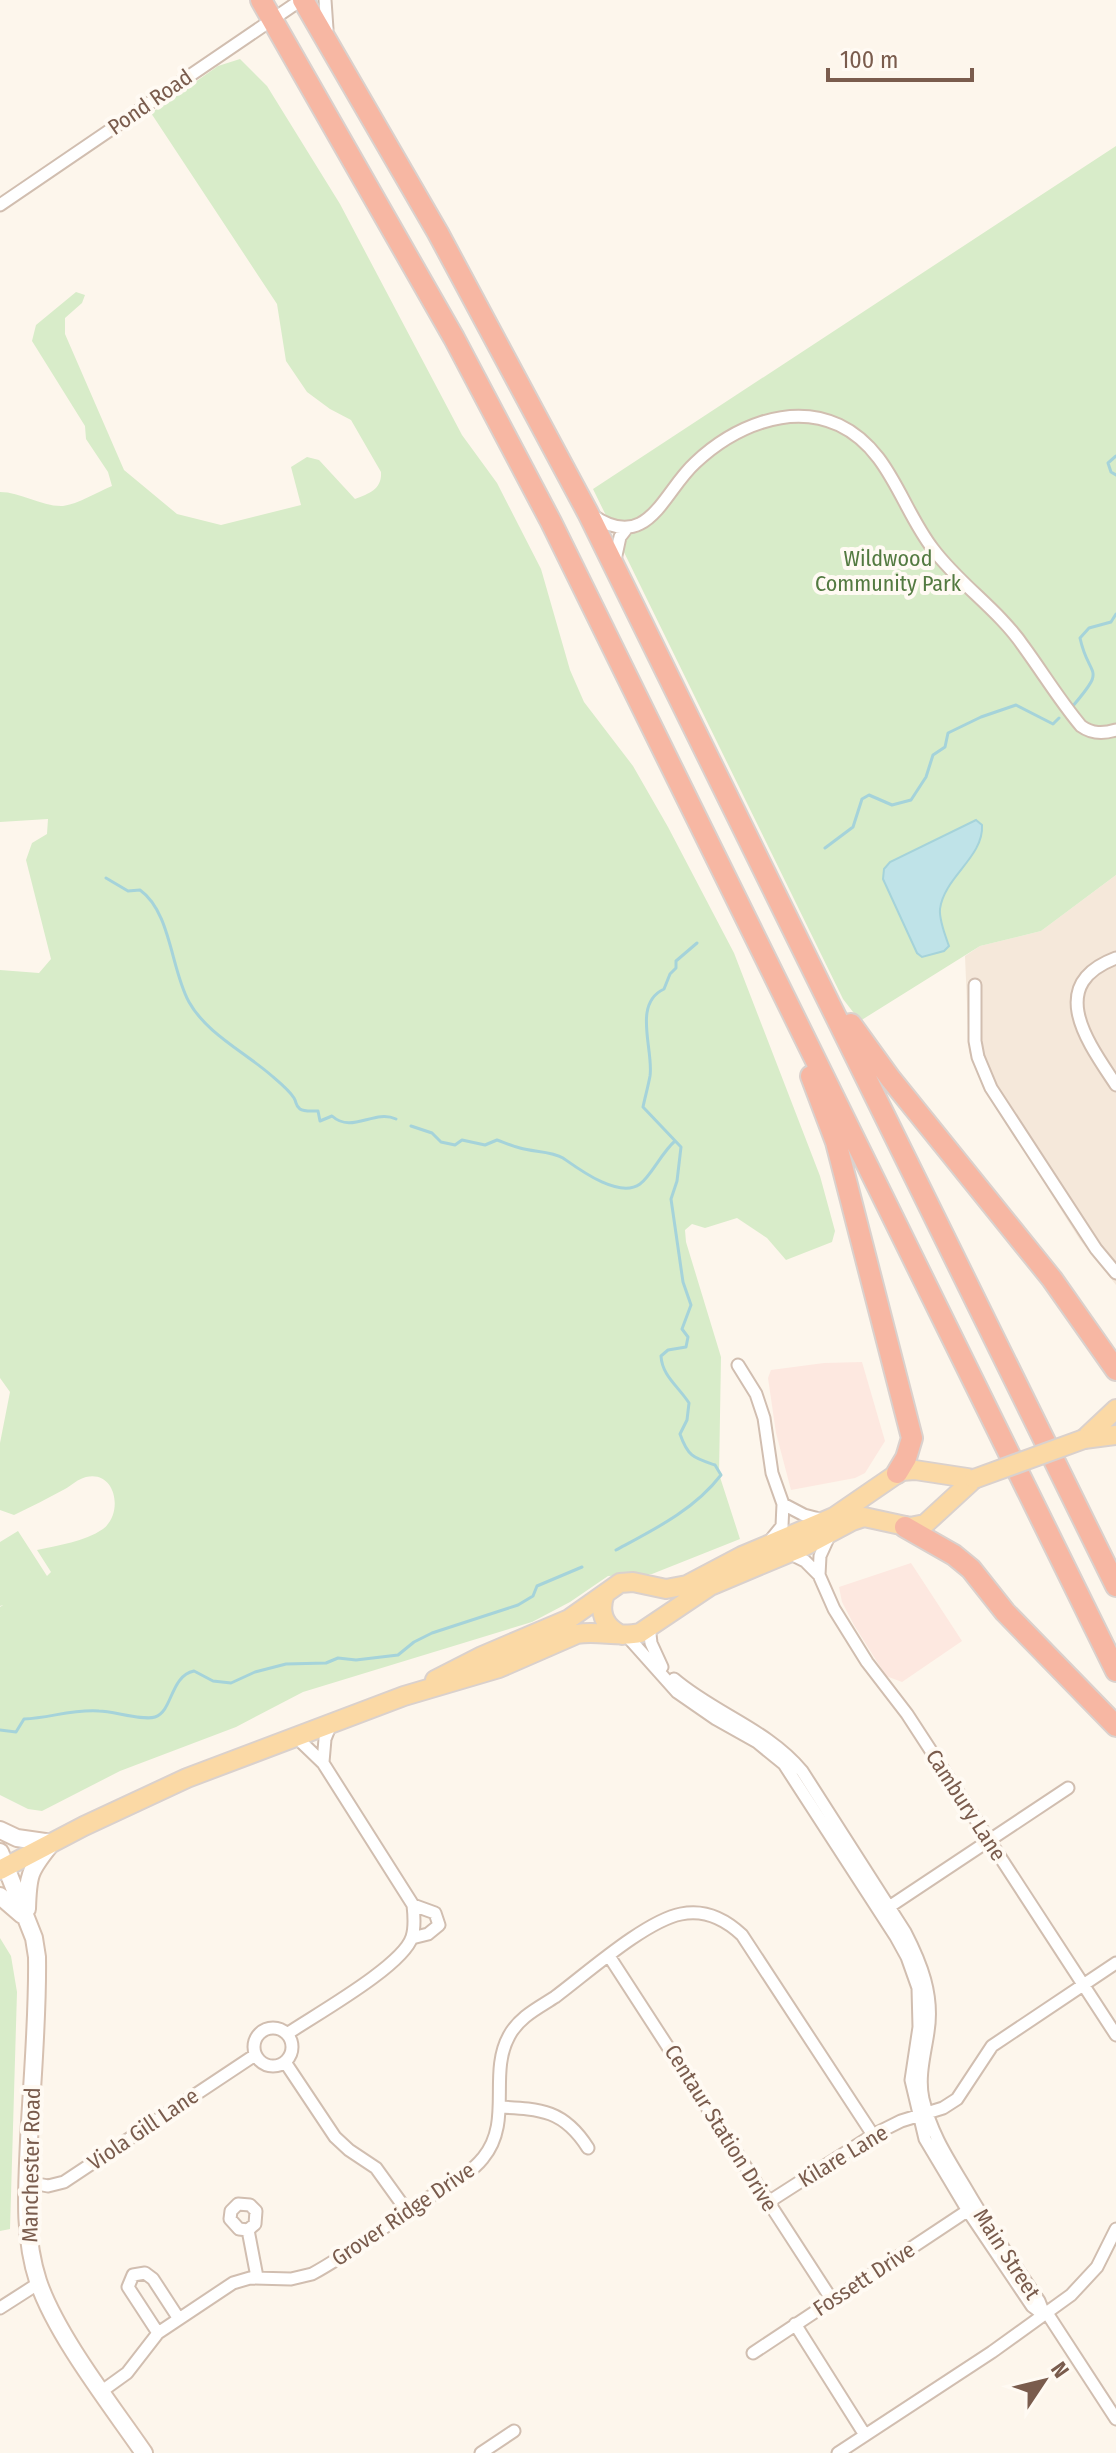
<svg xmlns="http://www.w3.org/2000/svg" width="1116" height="2453" viewBox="0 0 1116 2453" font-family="'Fira Sans Condensed',sans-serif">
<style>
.residential{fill:#f5e8da}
.commercial{fill:#fde8e0}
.green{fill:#d8ecc9}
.water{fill:#bfe3e8;stroke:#a5d3da;stroke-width:2}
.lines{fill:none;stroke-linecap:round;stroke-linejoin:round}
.stream{stroke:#a5d3da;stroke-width:3}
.street-casing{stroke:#d1beb0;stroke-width:15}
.secondary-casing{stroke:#d6c0b0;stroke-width:20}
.primary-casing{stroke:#dad1cd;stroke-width:22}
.highway-casing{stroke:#dad1cd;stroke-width:24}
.street{stroke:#fff;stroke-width:11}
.secondary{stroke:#fff;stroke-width:16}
.primary{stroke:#fbd9a5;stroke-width:18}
.highway{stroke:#f7b7a3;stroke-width:20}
.primary-bridge-casing{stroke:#dad1cd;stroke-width:22;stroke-linecap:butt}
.primary-bridge{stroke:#fbd9a5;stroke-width:18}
.labels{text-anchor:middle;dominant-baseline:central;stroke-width:8;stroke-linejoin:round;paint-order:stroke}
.street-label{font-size:22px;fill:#7a5c4d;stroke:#fffaf3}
.park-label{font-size:22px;fill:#537a41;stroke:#fffaf3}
</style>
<rect width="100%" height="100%" fill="#fdf6ec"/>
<path class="residential" d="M1116,875V1285L1080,1240L983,1086L969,1052L965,956L980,946L1041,931Z"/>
<path class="commercial" d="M862,1362L885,1441L865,1473L855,1478L791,1490L776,1433L768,1378L771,1370L824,1363Z
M911,1563L962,1641L902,1682L886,1676L854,1625L842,1602L839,1587Z"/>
<path class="green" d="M240,59L267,86L340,204L462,435L497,483L541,569L570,670L584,702L633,766L668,827L734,953L820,1176L835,1231L832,1242L786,1260L767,1238L737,1218L705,1228L692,1224L685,1230L686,1242L721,1357L719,1474L740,1539L652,1574L608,1576L570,1602L532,1622L303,1692L236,1727L120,1771L42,1811L28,1809L0,1795V1607L3,1605L0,1606V1542L18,1531L47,1576L51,1572L37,1550C59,1545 84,1542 103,1529C124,1513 116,1470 86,1477C78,1479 72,1485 65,1489C48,1498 31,1507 14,1515L0,1510V1443L10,1392L0,1378V970L39,973L51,959L26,860L32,843L47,834L48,819L0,822V492C21,492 42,507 63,506C78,504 97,492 112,486L108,472L86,439L85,426L32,341L36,325L76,292L85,295L82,303L65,318V334L124,470L177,514L221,525L301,505L291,467L307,457L319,460L355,499C370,493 382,489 381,472L351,420L330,409L307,392L286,361L277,304L151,113L218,66Z
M1116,146V875L1041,931L980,946L860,1021L843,999L593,489Z
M0,1938L11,1956L17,1992L10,2229L0,2231Z"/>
<path class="water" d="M976,820L982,825C984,857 944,877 940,909C939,920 945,935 949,946L944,951L922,957L917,953L883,879L884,869L890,862Z"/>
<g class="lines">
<path class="stream" d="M1116,456L1108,463L1111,472L1116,475
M1072,707C1108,665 1089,680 1080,638L1089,628L1111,622L1116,614
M825,848L853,827L862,799L869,795L892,805L911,800L926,777L933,755L945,747L948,733L981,717L1016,705L1053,724L1059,718
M106,878L128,891L140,890C171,912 171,970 189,1002C206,1033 246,1053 272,1076C279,1082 289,1090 294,1098C297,1103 295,1105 300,1109C304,1112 312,1111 318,1111L320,1121L332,1116C352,1134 374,1109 396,1119
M411,1126L432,1133L441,1142L455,1145L462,1140L485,1145L497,1140C505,1143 512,1146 520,1148C533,1152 552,1151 563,1158C580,1170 619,1199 640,1184C651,1176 662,1152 675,1141
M616,1550C655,1529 694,1510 721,1475L715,1465C694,1458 688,1457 680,1434L687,1420L689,1403C679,1387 662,1376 661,1356L668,1350L686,1347L688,1337L682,1329L691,1305L683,1282L671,1199L677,1181L681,1147L643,1107C645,1097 648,1087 650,1076C654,1050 632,1004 664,989L670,974L676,968V961L697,943
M0,1730L16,1732L24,1719C50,1718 72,1709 99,1711C113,1711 143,1721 155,1717C173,1711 170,1676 194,1671L213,1681L231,1683L255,1672L286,1664L326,1663L338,1658L356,1660L398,1655L414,1642L432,1633L518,1605L533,1596L537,1586L582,1567"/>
<defs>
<path id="street" d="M325,0L327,29
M0,205L301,0
M592,515C648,554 663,492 695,463C732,428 789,402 839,425C890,449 901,508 933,549C960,585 999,610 1024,647C1043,673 1060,701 1081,726C1092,734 1103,734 1116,730
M615,560L620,537L627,528
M1116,958C1044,985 1089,1044 1116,1085
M975,985V1041L978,1057L991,1088L1096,1249L1116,1273
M738,1365L756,1394L764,1418L772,1473L783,1504L782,1526L769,1542
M783,1504L804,1515L823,1520
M830,1534L820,1556L819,1575L834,1609L867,1662L907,1714L1116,2035
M789,1553L805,1561L819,1575
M649,1626L651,1643L662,1667
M627,1636L677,1692L716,1719L757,1742L784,1764L896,1937L907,1957L918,1988L919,2027L911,2080L925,2139L968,2211L1032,2306L1044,2315
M674,1679C715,1714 767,1729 802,1771L905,1932C921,1963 934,1995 928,2032C925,2053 918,2077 923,2099C932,2136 949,2160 968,2192C990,2230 1015,2265 1039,2301L1044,2314
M323,1762L325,1739L331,1724
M889,1907L1068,1788
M412,1938L428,1934L439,1925L435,1913L413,1905
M609,1956L832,2300
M254 2047a19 19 0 1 1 38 0a19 19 0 1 1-38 0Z
M287,2034C315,2015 403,1966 412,1937C415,1928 414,1914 413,1905L323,1763L296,1737
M285,2062L335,2137L349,2150L376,2168L407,2211
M500,2107C541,2109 564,2110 588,2148
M27,2182L48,2186L64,2182L255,2055
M770,2201L873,2135L901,2121L943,2108L957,2099L992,2046L1116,1963
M248,2230L255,2224L256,2211L250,2205L238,2204L231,2211L230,2219L239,2229L248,2230L257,2277
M0,2308L39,2283
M1047,2313L1116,2419
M795,2324L865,2435
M158,2333L128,2287L133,2275L145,2273L153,2279L179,2319
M753,2353L973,2207
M102,2391L127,2373L158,2333L233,2283L250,2278L291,2279L312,2274C349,2254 383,2227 419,2204C439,2190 468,2177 483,2158C513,2122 488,2074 509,2036C519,2017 538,2008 555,1997C586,1974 645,1921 681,1914C705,1909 725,1919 742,1935L873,2135
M481,2453L514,2431
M838,2453L992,2352L1071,2295L1097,2267L1116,2229"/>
<path id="secondary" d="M0,1830L17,1838L52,1843
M0,1852L34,1938L37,1957C38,2018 32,2080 29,2141C27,2188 23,2235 38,2281C56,2335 111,2405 144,2453
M0,1896L22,1915
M27,1909C28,1875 29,1871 51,1844"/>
<path id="primary" d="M1084,1439L1116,1409
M1084,1439L1116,1435
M605,1594C598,1612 604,1627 622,1635
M435,1680L482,1656L569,1619L620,1583L633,1582L666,1589L687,1585L742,1556L834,1517L901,1471L915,1470L974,1479
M0,1870L84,1826L187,1778L404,1696L499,1668L577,1634C598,1630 619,1638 640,1633L710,1586L803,1547L852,1521L864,1517L910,1527L925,1524L974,1479"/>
<path id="highway" d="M261,0L454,338L551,522L1116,1671
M303,0L438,233L588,513L1116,1586
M851,1024L890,1078L1052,1279L1116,1370
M811,1076L836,1142L912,1438L906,1458L897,1473
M905,1527L954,1555L971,1569L1005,1612L1116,1726"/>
</defs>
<use href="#street" class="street-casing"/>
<use href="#secondary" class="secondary-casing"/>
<use href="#primary" class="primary-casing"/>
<use href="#highway" class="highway-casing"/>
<use href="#street" class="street"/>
<use href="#secondary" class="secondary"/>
<use href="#primary" class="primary"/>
<use href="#highway" class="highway"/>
<defs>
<path id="primary-bridge" d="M974,1479L1084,1439"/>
</defs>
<use href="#primary-bridge" class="primary-bridge-casing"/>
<use href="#primary-bridge" class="primary-bridge"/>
</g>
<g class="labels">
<g class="street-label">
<text transform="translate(150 102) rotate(-35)">Pond Road</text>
<text transform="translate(966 1805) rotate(57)">Cambury Lane</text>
<text transform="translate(721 2128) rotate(58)">Centaur Station Drive</text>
<text transform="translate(143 2129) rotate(-34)">Viola Gill Lane</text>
<text transform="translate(843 2156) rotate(-31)">Kilare Lane</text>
<text transform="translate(31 2165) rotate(-89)">Manchester Road</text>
<text transform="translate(403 2214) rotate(-34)">Grover Ridge Drive</text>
<text transform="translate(1007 2254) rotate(57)">Main Street</text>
<text transform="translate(864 2279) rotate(-33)">Fossett Drive</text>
</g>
<g class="park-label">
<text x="888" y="558">Wildwood<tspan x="888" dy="25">Community Park</tspan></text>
</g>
</g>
<g transform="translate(1044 2381) rotate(55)" stroke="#fffaf3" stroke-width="6" paint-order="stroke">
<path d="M0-6L14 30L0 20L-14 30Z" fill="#7a5c4d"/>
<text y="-12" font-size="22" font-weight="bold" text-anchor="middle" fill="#7a5c4d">N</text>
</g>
<path d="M828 68v12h144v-12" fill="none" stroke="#7a5c4d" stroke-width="4"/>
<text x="840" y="68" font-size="24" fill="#7a5c4d" stroke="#fffaf3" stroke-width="6" paint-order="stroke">100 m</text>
</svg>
